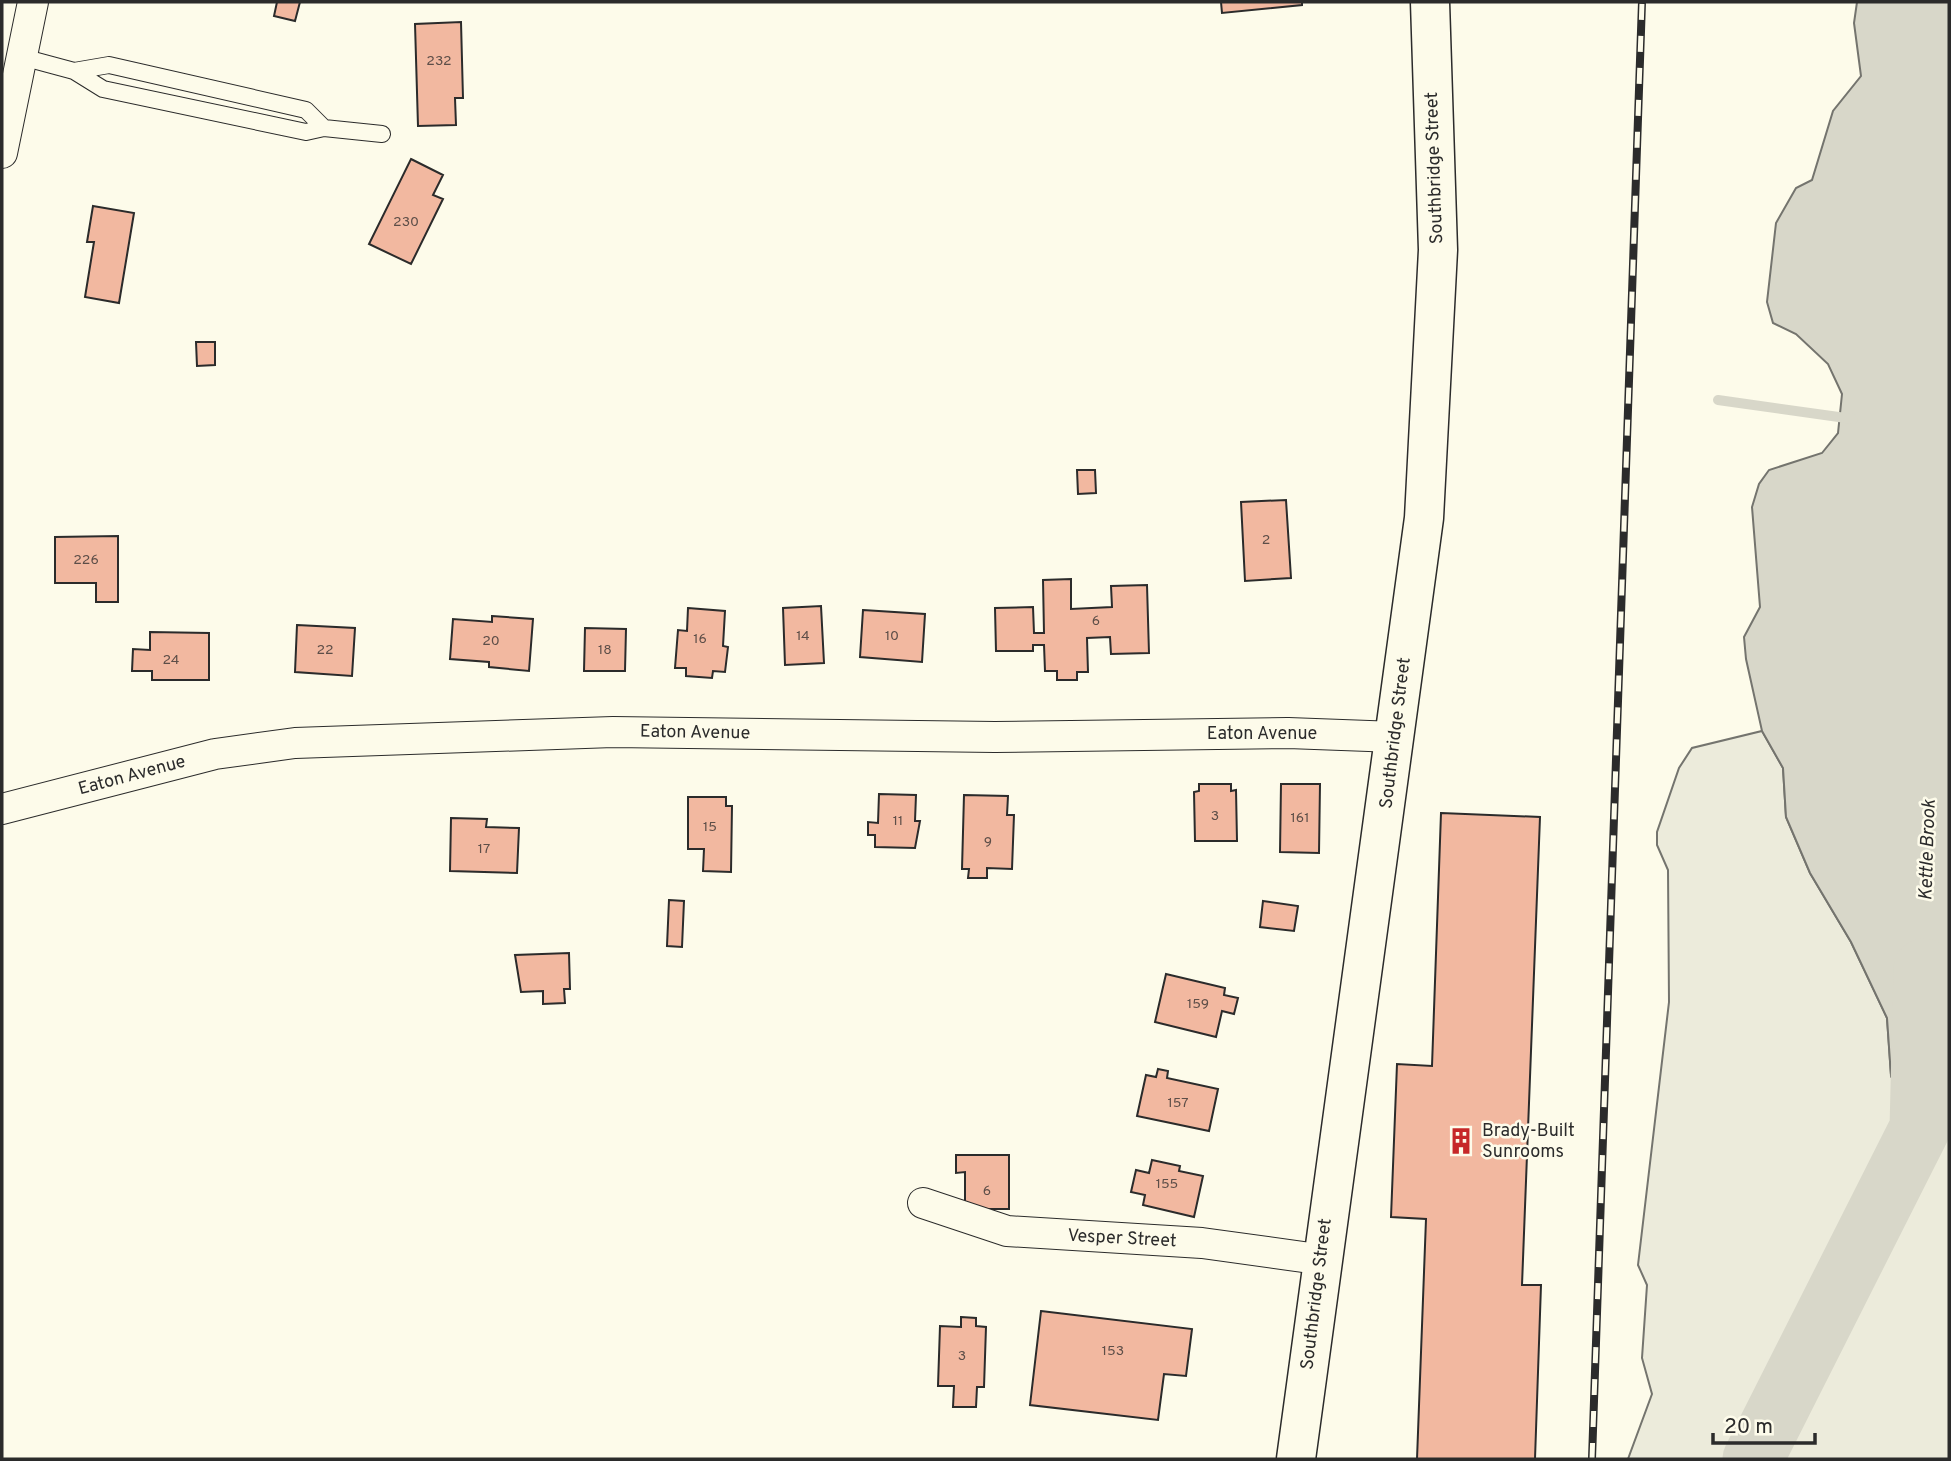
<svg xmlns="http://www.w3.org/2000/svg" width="1951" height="1461" viewBox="0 0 1951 1461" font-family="Overpass,sans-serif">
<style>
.green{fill:#ecebdb;stroke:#74746e;stroke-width:2}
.water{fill:#d8d7c9;stroke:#74746e;stroke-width:2}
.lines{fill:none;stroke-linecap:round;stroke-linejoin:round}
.stream{stroke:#d8d7c9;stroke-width:10}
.river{stroke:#d8d7c9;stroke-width:61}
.building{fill:#f2b8a0;stroke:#2b2b2b;stroke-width:2}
.service-casing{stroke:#2b2b2b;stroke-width:18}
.minor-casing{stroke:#2b2b2b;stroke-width:32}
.primary-casing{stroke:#2b2b2b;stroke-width:41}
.service{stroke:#fdfbea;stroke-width:16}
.minor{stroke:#fdfbea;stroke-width:30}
.primary{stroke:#fdfbea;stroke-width:38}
.rail-casing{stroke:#2b2b2b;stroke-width:8}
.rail{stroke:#fdfbea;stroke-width:5;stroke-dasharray:16;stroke-linecap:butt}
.labels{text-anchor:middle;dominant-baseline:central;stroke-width:5;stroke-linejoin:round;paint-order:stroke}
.number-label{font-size:14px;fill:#5d4e48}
.street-label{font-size:18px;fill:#2b2b2b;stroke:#fdfbea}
.poi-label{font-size:18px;fill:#2b2b2b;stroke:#fdfbea;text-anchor:start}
.water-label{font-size:19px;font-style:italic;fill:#2b2b2b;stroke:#fdfbea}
</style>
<rect width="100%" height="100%" fill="#fdfbea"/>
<path class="green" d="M1762,731L1783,768L1786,817L1810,873L1851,942L1887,1018L1891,1075L1949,1033V1459H1628L1652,1394L1642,1358L1647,1285L1638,1265L1669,1002L1668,870L1657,845V832L1679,768L1692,748Z"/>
<path class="water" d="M1857,2H1949V1033L1891,1076L1887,1018L1851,942L1810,873L1786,817L1783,768L1762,731L1746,659L1744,637L1760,607L1752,507L1759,484L1769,470L1822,453L1838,433L1842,394L1828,364L1796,334L1773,323L1767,302L1776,223L1796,188L1812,180L1833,111L1861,76L1854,23Z"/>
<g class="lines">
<path class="stream" d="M1718,400L1853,419"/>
<path class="river" d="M1753,1459L1920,1128L1924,969"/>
</g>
<path class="building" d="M277,2H300L295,21L274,16Z
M1221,2H1302V5L1222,13Z
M461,22L463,98H455L456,125L418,126L415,24Z
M411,159L443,175L433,195L443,199L411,264L369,244Z
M93,206L134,213L119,303L85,297L94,242H87Z
M196,342H215V365L197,366Z
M1077,470H1095L1096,493L1078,494Z
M1286,500L1291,578L1245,581L1241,502Z
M118,536V602H96V583H55V537Z
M1071,579V609L1112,607L1111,586L1147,585L1149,653L1111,654L1110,637L1087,638L1088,672H1077V680H1057V671H1045L1044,645H1033V651H996L995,608L1033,607L1034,633H1044L1043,580Z
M821,606L824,663L785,665L783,608Z
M688,608L725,611L723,646L728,647L725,672L713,671L712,678L686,676V668H675L678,630L687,631Z
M863,610L925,614L922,662L860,657Z
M492,616L533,619L529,671L489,667V662L450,659L453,619L492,622Z
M297,625L355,628L352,676L295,672Z
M585,628L626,629L625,671H584Z
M150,632L209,633V680H152V671H132L133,649L150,650Z
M1199,784H1231V791L1236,790L1237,841H1195L1194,792L1199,791Z
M1281,784H1320L1319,853L1280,852Z
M879,794L916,795L915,821H920L915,848L875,847V835H868V822L878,823Z
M964,795L1008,796L1007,815H1014L1012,869L987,868V878H968L969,869H962Z
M688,797H726V806H732L731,872L703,871L704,849H688Z
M1441,813L1540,817L1522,1285H1541L1535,1459H1417L1426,1219L1391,1217L1397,1064L1432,1066Z
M451,818L487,819L486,827L519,828L517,873L450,871Z
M669,900L684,901L682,947L667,946Z
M1263,901L1298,906L1294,931L1260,927Z
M569,953L570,989H564L565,1003L543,1004V991L521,992L515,955Z
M1166,974L1225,988L1224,995L1238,998L1234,1014L1222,1011L1216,1037L1155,1022Z
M1158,1069L1168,1071L1167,1078L1218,1089L1209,1131L1137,1116L1146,1075L1156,1077Z
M956,1155H1009V1209H965V1172L956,1173Z
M1152,1160L1180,1166L1179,1171L1203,1176L1194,1217L1143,1205L1145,1195L1131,1192L1136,1170L1149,1173Z
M1041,1311L1192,1329L1186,1376L1164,1374L1158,1420L1030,1405Z
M961,1317L976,1318V1326L986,1327L984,1387H977L976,1407H953L954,1386H938L940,1326L961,1327Z"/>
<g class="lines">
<defs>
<path id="service" d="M22,57L74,71L109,65L306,110L324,128
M74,71L103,89L306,132L324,128L382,134"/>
<path id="minor" d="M2,153L33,2
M2,809L215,754L295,743L613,732L995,737L1288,733L1396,737
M923,1203L1007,1231L1202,1243L1325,1260"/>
<path id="primary" d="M1296,1459L1424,518L1438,250L1430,2"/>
</defs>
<use href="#service" class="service-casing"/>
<use href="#minor" class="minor-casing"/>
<use href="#primary" class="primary-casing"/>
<use href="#service" class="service"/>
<use href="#minor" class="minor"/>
<use href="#primary" class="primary"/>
<defs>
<path id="rail" d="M1592,1459L1642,2"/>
</defs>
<use href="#rail" class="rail-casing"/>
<use href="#rail" class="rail"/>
</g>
<defs>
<symbol id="building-bare" viewBox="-9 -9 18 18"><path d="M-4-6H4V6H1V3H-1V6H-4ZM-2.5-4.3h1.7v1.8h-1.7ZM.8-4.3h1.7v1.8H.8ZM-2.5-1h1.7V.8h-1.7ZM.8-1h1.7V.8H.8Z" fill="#c62828" stroke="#fdfbea" stroke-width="2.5" paint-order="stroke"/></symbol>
</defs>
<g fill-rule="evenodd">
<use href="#building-bare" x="1442" y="1122" width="38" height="38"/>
</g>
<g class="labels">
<g class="number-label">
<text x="439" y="61">232</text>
<text x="406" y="222">230</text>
<text x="1266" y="540">2</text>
<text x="86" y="560">226</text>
<text x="1096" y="621">6</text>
<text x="803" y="636">14</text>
<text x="892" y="636">10</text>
<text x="700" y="639">16</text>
<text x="491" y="641">20</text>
<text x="325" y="650">22</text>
<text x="605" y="650">18</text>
<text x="171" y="660">24</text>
<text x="1215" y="816">3</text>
<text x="1300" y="818">161</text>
<text x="898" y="821">11</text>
<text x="710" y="827">15</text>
<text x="988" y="842">9</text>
<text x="484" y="849">17</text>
<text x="1198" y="1004">159</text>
<text x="1178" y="1103">157</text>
<text x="1167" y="1184">155</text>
<text x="987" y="1191">6</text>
<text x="1113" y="1351">153</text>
<text x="962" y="1356">3</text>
</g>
<g class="street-label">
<text transform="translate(1435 168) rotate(-92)">Southbridge Street</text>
<text transform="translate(695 733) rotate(1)">Eaton Avenue</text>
<text transform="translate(1396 733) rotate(-83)">Southbridge Street</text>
<text x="1262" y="734">Eaton Avenue</text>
<text transform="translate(132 776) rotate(-15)">Eaton Avenue</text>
<text transform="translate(1122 1239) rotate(3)">Vesper Street</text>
<text transform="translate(1317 1294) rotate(-83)">Southbridge Street</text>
</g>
<g class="poi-label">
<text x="1482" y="1131">Brady-Built<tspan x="1482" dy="21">Sunrooms</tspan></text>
</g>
<g class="water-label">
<text transform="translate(1928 850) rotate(-88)">Kettle Brook</text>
</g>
</g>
<rect width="1951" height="1461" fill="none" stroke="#2b2b2b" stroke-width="7"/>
<path d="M1713 1433v10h102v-10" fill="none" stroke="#2b2b2b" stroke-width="3.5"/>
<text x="1724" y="1433" font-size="21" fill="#2b2b2b" stroke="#fdfbea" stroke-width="5" paint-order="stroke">20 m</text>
</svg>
